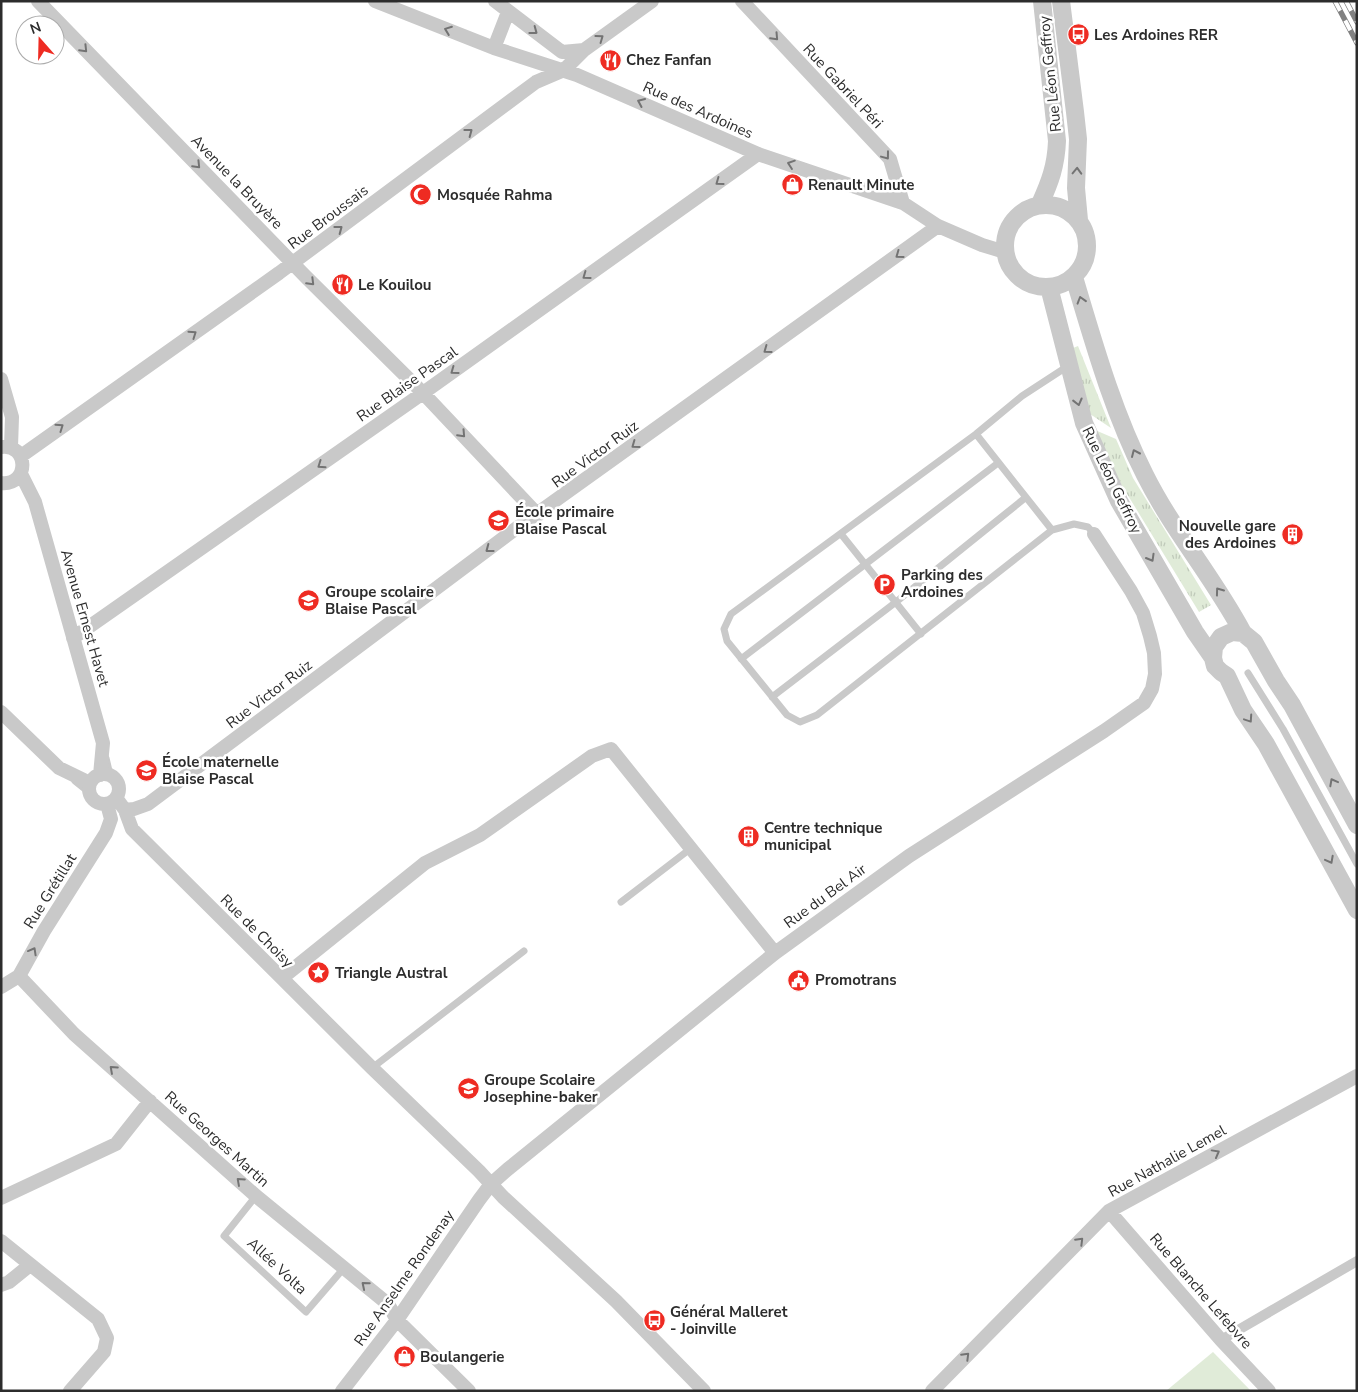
<svg xmlns="http://www.w3.org/2000/svg" width="1358" height="1392" viewBox="0 0 1358 1392" font-family="'Nunito Sans',sans-serif">
<style>
.grass{fill:url(#grass-tufts)}
.park{fill:#e0ebd8}
.lines{fill:none;stroke-linecap:round;stroke-linejoin:round}
.service{stroke:#c9c9c9;stroke-width:7}
.pedestrian{stroke:#c9c9c9;stroke-width:10}
.minor{stroke:#c9c9c9;stroke-width:14}
.tertiary{stroke:#c9c9c9;stroke-width:18}
.rail-casing{stroke:#818181;stroke-width:5.5}
.rail{stroke:#fff;stroke-width:4;stroke-dasharray:11;stroke-linecap:butt}
.oneway{stroke:#737373}
.labels{text-anchor:middle;dominant-baseline:central;stroke-width:5;stroke-linejoin:round;paint-order:stroke}
.poi-label{font-size:15px;font-weight:bold;fill:#2c2c2c;stroke:#fff;text-anchor:start}
.street-label{font-size:15px;fill:#2c2c2c;stroke:#fff}
</style>
<defs>
<pattern id="grass-tufts" width="24" height="20" patternUnits="userSpaceOnUse" patternTransform="scale(1.25)"><rect width="24" height="20" fill="#e0ebd8"/><path d="M3 7l-1-3M5 7V3M7 7l1-3M15 17l-1-3M17 17v-4M19 17l1-3" fill="none" stroke="#c0caba"/></pattern>
</defs>
<rect width="100%" height="100%" fill="#fff"/>
<path class="grass" d="M1078,346L1111,428L1090,414L1073,348Z
M1095,430L1116,439L1133,478L1211,605L1199,612L1121,484Z"/>
<path class="park" d="M1213,1352L1251,1391H1166Z"/>
<g class="lines">
<path class="service" d="M976,434L1052,530L1074,524L1088,527L1094,534
M1052,530L817,715L800,722L787,715L727,641L724,629L731,614L976,434L1022,396L1068,366
M841,534L921,634
M741,659L998,463
M1248,673L1283,729L1357,864
M772,697L896,602L1025,498
M106,758L110,775
M75,781L90,793
M621,902L690,849
M372,1068L524,951
M256,1196L224,1236L306,1312L344,1268"/>
<path class="pedestrian" d="M1221,1340L1357,1261"/>
<path class="minor" d="M38,1L306,277L423,393L538,515
M375,1L494,48L577,75L758,154L903,203L938,226L982,245L1005,252
M495,1L562,52L584,50
M742,1L890,159L903,203
M494,48L508,12
M1,379L12,417L11,447
M1,447C29,443 30,486 1,483
M21,456L279,273L536,82L564,70L584,50L652,1
M21,474L35,502L103,743L100,775
M73,638L423,393L758,154
M1,712L59,768L90,783
M89 789a15 15 0 1 1 30 0a15 15 0 1 1-30 0Z
M117,799L125,810L132,829L372,1068L479,1171L503,1197L616,1301L704,1391
M125,810L134,809L148,804L510,533L938,226
M19,976L74,1034L256,1196L388,1304L397,1320L469,1391
M282,978L425,863L480,835L592,756L611,749L775,953
M1,987L19,976L44,931L106,833L111,819L107,804
M1,1198L116,1144L150,1101
M1109,1211L1221,1340L1269,1391
M1,1241L98,1319L107,1338L104,1352L70,1391
M1,1285L9,1282L30,1265
M342,1391L397,1320L479,1200L491,1184L508,1169L775,953L909,856L1104,731L1144,703L1152,689L1155,674L1154,653L1150,636L1143,613L1131,591L1094,534
M932,1391L1109,1211L1357,1076"/>
<path class="tertiary" d="M1061,1L1075,112L1078,139L1076,188L1079,220
M1040,204C1050,182 1056,166 1057,141L1042,1
M1005 246a41 41 0 1 1 82 0a41 41 0 1 1-82 0Z
M1074,277C1094,344 1113,412 1145,475C1173,531 1214,578 1243,633
M1049,287L1084,423L1119,501L1195,632L1213,658
M1357,825L1292,705L1276,681L1254,642L1243,633L1232,632L1221,637L1214,647L1213,658L1215,666L1221,672L1227,676L1243,710L1266,744L1357,910"/>
<defs>
<path id="rail" d="M1335,1L1357,43
M1346,1L1357,22"/>
</defs>
<use href="#rail" class="rail-casing"/>
<use href="#rail" class="rail"/>
</g>
<defs><path id="oneway-chevron" d="M-2-3.5L2.5 0L-2 3.5" fill="none" stroke-width="1.6" stroke-linecap="round" stroke-linejoin="round" transform="scale(1.25)"/></defs>
<g class="oneway">
<use href="#oneway-chevron" transform="translate(448 30) rotate(-159)"/>
<use href="#oneway-chevron" transform="translate(534 31) rotate(37)"/>
<use href="#oneway-chevron" transform="translate(775 37) rotate(47)"/>
<use href="#oneway-chevron" transform="translate(600 38) rotate(-36)"/>
<use href="#oneway-chevron" transform="translate(84 49) rotate(46)"/>
<use href="#oneway-chevron" transform="translate(641 102) rotate(-156)"/>
<use href="#oneway-chevron" transform="translate(469 132) rotate(-37)"/>
<use href="#oneway-chevron" transform="translate(886 156) rotate(53)"/>
<use href="#oneway-chevron" transform="translate(791 164) rotate(-161)"/>
<use href="#oneway-chevron" transform="translate(197 165) rotate(46)"/>
<use href="#oneway-chevron" transform="translate(1077 171) rotate(-88)"/>
<use href="#oneway-chevron" transform="translate(719 182) rotate(144)"/>
<use href="#oneway-chevron" transform="translate(339 229) rotate(-37)"/>
<use href="#oneway-chevron" transform="translate(899 255) rotate(144)"/>
<use href="#oneway-chevron" transform="translate(586 276) rotate(144)"/>
<use href="#oneway-chevron" transform="translate(311 282) rotate(45)"/>
<use href="#oneway-chevron" transform="translate(1081 300) rotate(-107)"/>
<use href="#oneway-chevron" transform="translate(193 334) rotate(-35)"/>
<use href="#oneway-chevron" transform="translate(767 350) rotate(144)"/>
<use href="#oneway-chevron" transform="translate(454 371) rotate(144)"/>
<use href="#oneway-chevron" transform="translate(1078 402) rotate(76)"/>
<use href="#oneway-chevron" transform="translate(60 427) rotate(-35)"/>
<use href="#oneway-chevron" transform="translate(462 434) rotate(47)"/>
<use href="#oneway-chevron" transform="translate(635 445) rotate(144)"/>
<use href="#oneway-chevron" transform="translate(1135 453) rotate(-114)"/>
<use href="#oneway-chevron" transform="translate(321 465) rotate(145)"/>
<use href="#oneway-chevron" transform="translate(489 549) rotate(143)"/>
<use href="#oneway-chevron" transform="translate(1151 558) rotate(60)"/>
<use href="#oneway-chevron" transform="translate(1219 591) rotate(-126)"/>
<use href="#oneway-chevron" transform="translate(1249 719) rotate(56)"/>
<use href="#oneway-chevron" transform="translate(1333 782) rotate(-118)"/>
<use href="#oneway-chevron" transform="translate(1330 860) rotate(62)"/>
<use href="#oneway-chevron" transform="translate(33 951) rotate(-61)"/>
<use href="#oneway-chevron" transform="translate(113 1069) rotate(-138)"/>
<use href="#oneway-chevron" transform="translate(1216 1153) rotate(-29)"/>
<use href="#oneway-chevron" transform="translate(240 1181) rotate(-138)"/>
<use href="#oneway-chevron" transform="translate(1080 1241) rotate(-45)"/>
<use href="#oneway-chevron" transform="translate(365 1285) rotate(-140)"/>
<use href="#oneway-chevron" transform="translate(966 1356) rotate(-45)"/>
</g>
<defs>
<symbol id="bus-disc" viewBox="-11 -11 22 22"><circle r="9.5" fill="#ee2b22" stroke="#fff"/><path d="M-5-6H5V4H4V6H2V4H-2V6H-4V4H-5ZM-3.5-4V0h7V-4ZM-3.5 1.2v1.5H-2V1.2ZM2 1.2v1.5H3.5V1.2Z" fill="#fff"/></symbol>
<symbol id="restaurant-disc" viewBox="-11 -11 22 22"><circle r="9.5" fill="#ee2b22" stroke="#fff"/><path d="M-5-6h1v4h1v-4h1v4h1v-4h1v5L-1.5 .5V6h-2V.5L-5-1ZM5-6V6H3V1.5H1.5Q1.5-4 5-6Z" fill="#fff"/></symbol>
<symbol id="shop-disc" viewBox="-11 -11 22 22"><circle r="9.5" fill="#ee2b22" stroke="#fff"/><path d="M-5-2.5h2.3a2.7 3.5 0 0 1 5.4 0H5L5.5 6h-11ZM-1.5-2.5h3a1.5 2.3 0 0 0-3 0Z" fill="#fff"/></symbol>
<symbol id="mosque-disc" viewBox="-11 -11 22 22"><circle r="9.5" fill="#ee2b22" stroke="#fff"/><path d="M3.5-4.9A6 6 0 1 0 3.5 4.9A5 5 0 1 1 3.5-4.9Z" fill="#fff"/></symbol>
<symbol id="school-disc" viewBox="-11 -11 22 22"><circle r="9.5" fill="#ee2b22" stroke="#fff"/><path d="M0-5L7-2L0 1L-7-2ZM-4 1L0 2.5L4 1V4Q0 6-4 4Z" fill="#fff"/></symbol>
<symbol id="building-disc" viewBox="-11 -11 22 22"><circle r="9.5" fill="#ee2b22" stroke="#fff"/><path d="M-4-6H4V6H1V3H-1V6H-4ZM-2.5-4.3h1.7v1.8h-1.7ZM.8-4.3h1.7v1.8H.8ZM-2.5-1h1.7V.8h-1.7ZM.8-1h1.7V.8H.8Z" fill="#fff"/></symbol>
<symbol id="parking-disc" viewBox="-11 -11 22 22"><circle r="9.5" fill="#ee2b22" stroke="#fff"/><path d="M-3.5-5.5H1a3.5 3.5 0 0 1 0 7H-1V5.5H-3.5ZM-1-3.4V-.6H.8a1.4 1.4 0 0 0 0-2.8Z" fill="#fff"/></symbol>
<symbol id="sight-disc" viewBox="-11 -11 22 22"><circle r="9.5" fill="#ee2b22" stroke="#fff"/><path d="M0-6L1.8-2.2L6-1.7L2.9 1.2L3.7 5.4L0 3.3L-3.7 5.4L-2.9 1.2L-6-1.7L-1.8-2.2Z" fill="#fff"/></symbol>
<symbol id="civic-disc" viewBox="-11 -11 22 22"><circle r="9.5" fill="#ee2b22" stroke="#fff"/><path d="M-.6-6.5H3V-4.5H.6V-3L4-1V1h2V6H-6V1h2V-1L-.6-3ZM-1.2 2.5V6h2.4V2.5Z" fill="#fff"/></symbol>
</defs>
<g fill-rule="evenodd">
<use href="#bus-disc" x="1066" y="22" width="25" height="25"/>
<use href="#restaurant-disc" x="598" y="48" width="25" height="25"/>
<use href="#shop-disc" x="780" y="172" width="25" height="25"/>
<use href="#mosque-disc" x="408" y="182" width="25" height="25"/>
<use href="#restaurant-disc" x="330" y="272" width="25" height="25"/>
<use href="#school-disc" x="486" y="508" width="25" height="25"/>
<use href="#building-disc" x="1280" y="522" width="25" height="25"/>
<use href="#parking-disc" x="872" y="572" width="25" height="25"/>
<use href="#school-disc" x="296" y="588" width="25" height="25"/>
<use href="#school-disc" x="134" y="758" width="25" height="25"/>
<use href="#building-disc" x="736" y="824" width="25" height="25"/>
<use href="#sight-disc" x="306" y="960" width="25" height="25"/>
<use href="#civic-disc" x="786" y="968" width="25" height="25"/>
<use href="#school-disc" x="456" y="1076" width="25" height="25"/>
<use href="#bus-disc" x="642" y="1308" width="25" height="25"/>
<use href="#shop-disc" x="392" y="1344" width="25" height="25"/>
</g>
<g class="labels">
<g class="poi-label">
<text x="1094" y="35">Les Ardoines RER</text>
<text x="626" y="60">Chez Fanfan</text>
<text x="808" y="185">Renault Minute</text>
<text x="437" y="195">Mosquée Rahma</text>
<text x="358" y="285">Le Kouilou</text>
<text x="515" y="512">École primaire<tspan x="515" dy="17">Blaise Pascal</tspan></text>
<text x="1276" y="526" text-anchor="end">Nouvelle gare<tspan x="1276" dy="17">des Ardoines</tspan></text>
<text x="901" y="575">Parking des<tspan x="901" dy="17">Ardoines</tspan></text>
<text x="325" y="592">Groupe scolaire<tspan x="325" dy="17">Blaise Pascal</tspan></text>
<text x="162" y="762">École maternelle<tspan x="162" dy="17">Blaise Pascal</tspan></text>
<text x="764" y="828">Centre technique<tspan x="764" dy="17">municipal</tspan></text>
<text x="335" y="973">Triangle Austral</text>
<text x="815" y="980">Promotrans</text>
<text x="484" y="1080">Groupe Scolaire<tspan x="484" dy="17">Josephine-baker</tspan></text>
<text x="670" y="1312">Général Malleret<tspan x="670" dy="17">- Joinville</tspan></text>
<text x="420" y="1357">Boulangerie</text>
</g>
<g class="street-label">
<text transform="translate(1050 74) rotate(-96)">Rue Léon Geffroy</text>
<text transform="translate(843 86) rotate(47)">Rue Gabriel Péri</text>
<text transform="translate(698 110) rotate(24)">Rue des Ardoines</text>
<text transform="translate(237 182) rotate(46)">Avenue la Bruyère</text>
<text transform="translate(328 217) rotate(-37)">Rue Broussais</text>
<text transform="translate(407 384) rotate(-35)">Rue Blaise Pascal</text>
<text transform="translate(595 454) rotate(-36)">Rue Victor Ruiz</text>
<text transform="translate(1112 480) rotate(64)">Rue Léon Geffroy</text>
<text transform="translate(85 618) rotate(74)">Avenue Ernest Havet</text>
<text transform="translate(269 694) rotate(-37)">Rue Victor Ruiz</text>
<text transform="translate(50 891) rotate(-58)">Rue Grétillat</text>
<text transform="translate(825 896) rotate(-36)">Rue du Bel Air</text>
<text transform="translate(257 931) rotate(45)">Rue de Choisy</text>
<text transform="translate(217 1139) rotate(42)">Rue Georges Martin</text>
<text transform="translate(1167 1161) rotate(-29)">Rue Nathalie Lemel</text>
<text transform="translate(277 1266) rotate(43)">Allée Volta</text>
<text transform="translate(404 1278) rotate(-55)">Rue Anselme Rondenay</text>
<text transform="translate(1201 1291) rotate(49)">Rue Blanche Lefebvre</text>
</g>
</g>
<rect width="1358" height="1392" fill="none" stroke="#2c2c2c" stroke-width="5"/>
<g transform="translate(40 40) rotate(340)"><circle r="24" fill="#ffffff" stroke="#ababab"/>
<path d="M0-4L9 19L0 12L-9 19Z" fill="#ee2b22"/>
<text y="-8" font-size="14" font-weight="bold" text-anchor="middle" fill="#2c2c2c">N</text>
</g>
</svg>
